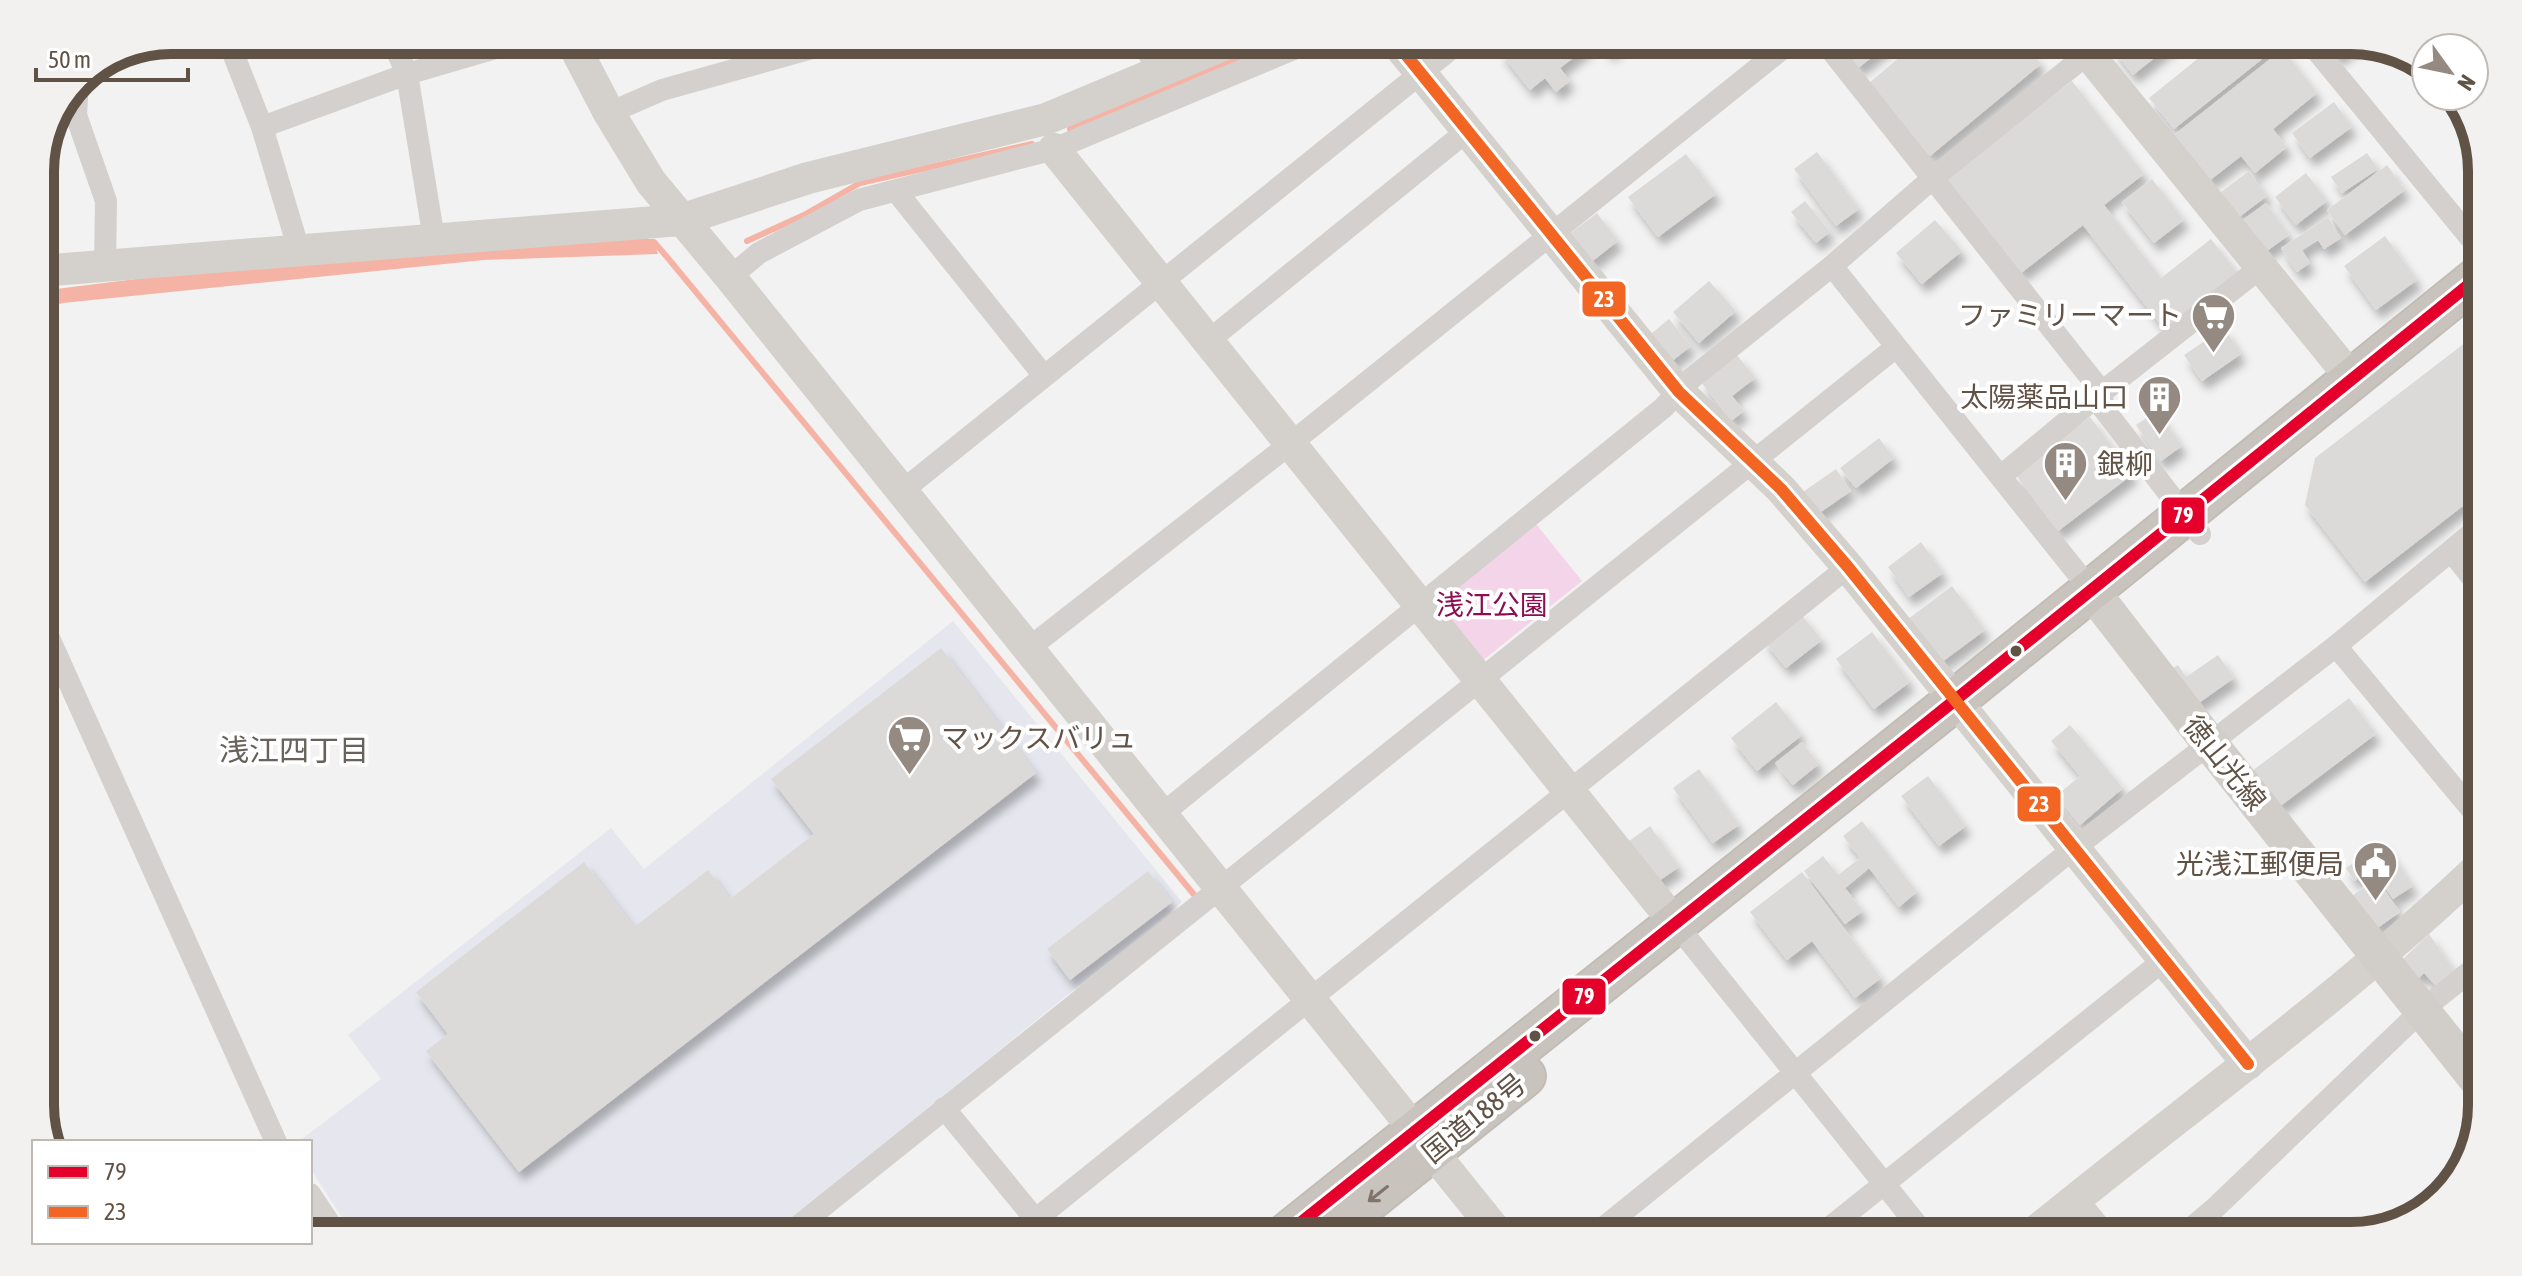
<svg xmlns="http://www.w3.org/2000/svg" width="2522" height="1276" viewBox="0 0 2522 1276" font-family="'Asap Condensed','Noto Sans JP',sans-serif">
<style>
.commercial{fill:#e6e7ee}
.green{fill:#f3d4e8}
.water{fill:#f5b3a6}
.lines{fill:none;stroke-linecap:round;stroke-linejoin:round}
.stream{stroke:#f5b3a6;stroke-width:6}
.building{fill:#dcdad9;filter:url(#shadow)}
.highway-casing{stroke:#c2bcb6;stroke-width:44}
.street{stroke:#d3d0cd;stroke-width:22}
.secondary{stroke:#d4d1cd;stroke-width:32}
.primary{stroke:#d1cdc8;stroke-width:36}
.highway{stroke:#c9c3bd;stroke-width:40}
.bus-1-casing{stroke:#fff;stroke-width:18}
.bus-2-casing{stroke:#fff;stroke-width:18}
.bus-1{stroke:#e4002b;stroke-width:12}
.bus-2{stroke:#f26522;stroke-width:12}
.oneway{stroke:#80746a}
.bus-dot{fill:#615246;stroke:#fff;stroke-width:3}
.labels{text-anchor:middle;dominant-baseline:central;stroke-width:8;stroke-linejoin:round;paint-order:stroke}
.poi-label{font-size:28px;fill:#615246;stroke:#fff;text-anchor:end}
.park-label{font-size:28px;fill:#8c0d51;stroke:#fff}
.street-label{font-size:28px;fill:#615246;stroke:#fff}
.neighbourhood-label{font-size:30px;fill:#67625c;stroke:#fff}
.rim{fill:none;stroke:#615246;stroke-width:10}
.line-badge{stroke:#fff;stroke-width:3}
.badge-label{font-size:22px;text-anchor:middle;font-weight:bold;fill:#fff}
</style>
<defs>
<filter id="shadow"><feDropShadow dx="5" dy="9" stdDeviation="4" flood-color="#0004"/></filter>
</defs>
<rect width="100%" height="100%" fill="#f2f2f2"/>
<path class="commercial" d="M953,621L1182,902L770,1236H354L310,1168V1142H298L381,1079L348,1035L611,828L644,869Z"/>
<path class="green" d="M1536,524L1582,581L1482,661L1436,601Z"/>
<path class="water" d="M647,238L654,242L658,254L484,260L63,303L40,308V291L152,277Z"/>
<g class="lines">
<path class="stream" d="M1070,129L1280,40
M747,241L804,215L860,183L1032,144
M649,242H654L667,257L1196,897"/>
</g>
<path class="building" d="M1516,40H1596L1560,68L1570,81L1556,92L1545,78L1530,90L1500,52Z
M1599,40H1614L1618,46L1609,53Z
M1837,40H1894L1858,68Z
M1920,40H2021L2041,64L1930,156L1869,83Z
M2125,40H2177L2133,75L2113,49Z
M2221,40H2278L2281,44L2174,129L2149,98Z
M2323,40H2351L2358,42L2337,58Z
M2283,49L2317,93L2273,129L2287,147L2255,173L2241,156L2209,181L2174,135Z
M2072,81L2144,174L2104,205L2161,278L2211,239L2237,272L2164,329L2083,225L2021,273L1947,179Z
M2334,102L2352,127L2310,158L2292,133Z
M1817,152L1859,209L1836,226L1794,169Z
M2367,153L2378,169L2342,193L2331,177Z
M1686,154L1716,194L1658,237L1628,197Z
M2387,165L2405,190L2345,235L2327,210Z
M2249,171L2267,196L2239,217L2221,192Z
M2306,173L2327,201L2296,225L2275,197Z
M2152,179L2184,220L2154,243L2122,202Z
M1805,201L1830,232L1816,243L1791,212Z
M2266,203L2289,235L2264,253L2241,221Z
M1597,213L1618,241L1590,263L1568,235Z
M2328,217L2341,238L2324,249L2318,240L2302,250L2310,263L2297,272L2281,248Z
M1935,220L1962,251L1922,284L1896,253Z
M2385,236L2417,280L2376,310L2344,266Z
M1709,281L1736,311L1699,343L1673,312Z
M1669,319L1691,346L1662,369L1641,342Z
M2224,328L2241,354L2202,381L2184,355Z
M2470,339L2482,354V491L2365,582L2305,505L2315,458Z
M1737,355L1755,378L1732,396L1744,411L1731,421L1701,382Z
M2157,411L2182,446L2161,461L2136,425Z
M2090,417L2133,474L2058,531L2015,474Z
M1879,438L1894,458L1856,488L1840,468Z
M1836,469L1851,491L1815,516L1800,494Z
M1921,542L1943,573L1909,597L1888,567Z
M1952,586L1985,630L1942,662L1900,625Z
M1798,611L1822,640L1786,668L1763,639Z
M1872,632L1910,682L1874,709L1836,659Z
M941,648L1036,773L519,1172L426,1051L448,1034L416,992L584,862L634,927L708,870L730,899L814,834L771,779Z
M2218,655L2234,678L2196,705L2171,669L2178,665L2186,677Z
M2349,698L2376,734L2279,807L2252,771Z
M1776,702L1802,735L1757,771L1731,738Z
M2070,725L2123,788L2080,825L2056,796L2080,776L2051,741Z
M1802,742L1819,764L1793,785L1775,763Z
M1699,769L1739,825L1713,843L1673,788Z
M1928,776L1966,826L1939,846L1901,796Z
M1862,821L1917,892L1899,907L1869,868L1845,888L1863,911L1845,924L1804,871L1823,856L1838,875L1860,858L1843,836Z
M1650,826L1679,867L1650,887L1622,846Z
M2383,842L2413,886L2393,899L2372,869L2354,881L2346,868Z
M1148,871L1172,902L1070,980L1047,949Z
M1802,872L1881,978L1855,998L1812,941L1787,960L1750,912Z
M2376,878L2400,912L2376,929L2352,896Z
M2429,934L2455,972L2438,988L2424,973L2419,978L2402,960Z"/>
<g class="lines">
<defs>
<path id="highway" d="M1350,1216L1525,1076
M1284,1236L1954,701L2482,274"/>
</defs>
<use href="#highway" class="highway-casing"/>
<path class="street" d="M228,40L262,127L295,237L296,251
M392,40L407,74L434,239
M1141,40L1159,72
M1823,40L2102,392L2103,408L2200,534
M2308,40L2482,252
M78,80L76,115L106,201L105,266
M609,113L662,90L841,40
M262,127L407,74L523,40
M896,191L1044,376
M1832,266L2090,589
M730,277L759,253L859,200L1054,149L1315,40
M1208,341L1467,131
M2001,476L2102,392L2260,268
M902,491L1462,40
M2451,551L2482,590
M40,618L276,1142
M2336,646L2482,822
M1029,648L1290,444L1793,40
M1161,815L1663,408L1692,378L1832,266L1933,178L2105,40
M1675,923L1926,1236
M944,1108L1049,1236
M310,1194L338,1236
M2076,1198L2107,1236
M786,1236L1896,347
M1015,1236L1848,567
M1593,1236L2073,849L2336,646L2482,525
M1819,1236L2164,960
M2182,1236L2214,1209L2422,1010L2482,962"/>
<path class="secondary" d="M571,40L609,113L651,182L730,277L1500,1236
M1394,40L1679,392L1781,489L1848,567L2248,1064
M2077,40L2352,379
M1054,149L1675,923
M40,271L681,220L808,178L1046,119L1235,40
M2030,1236C2181,1112 2340,999 2482,864"/>
<path class="primary" d="M2090,589L2210,744L2482,1086"/>
<use href="#highway" class="highway"/>
<defs>
<path id="bus-1" d="M1284,1236L1954,701L2482,274"/>
<path id="bus-2" d="M1394,40L1679,392L1781,489L1848,567L2248,1064"/>
</defs>
<use href="#bus-1" class="bus-1-casing"/>
<use href="#bus-2" class="bus-2-casing"/>
<use href="#bus-1" class="bus-1"/>
<use href="#bus-2" class="bus-2"/>
</g>
<defs><path id="oneway-shaft" d="M-6 0H5M1.5-3L5.5 0L1.5 3" fill="none" stroke-width="1.6" stroke-linecap="round" stroke-linejoin="round" transform="scale(2)"/></defs>
<use class="oneway" href="#oneway-shaft" transform="translate(1378 1194) rotate(142)"/>
<defs>
<symbol id="supermarket-pin" viewBox="-11 -11 22 30"><path d="M0 17L-7.5 6A9.5 9.5 0 1 1 7.5 6Z" fill="#948a82" stroke="#fff"/><path d="M-6-5.5h2.5l.6 2H6L4.5 2H-2.5L-4.4-4H-6ZM-1.5 3.2a1.3 1.3 0 1 0 .1 0ZM3 3.2a1.3 1.3 0 1 0 .1 0Z" fill="#fff"/></symbol>
<symbol id="building-pin" viewBox="-11 -11 22 30"><path d="M0 17L-7.5 6A9.5 9.5 0 1 1 7.5 6Z" fill="#948a82" stroke="#fff"/><path d="M-4-6H4V6H1V3H-1V6H-4ZM-2.5-4.3h1.7v1.8h-1.7ZM.8-4.3h1.7v1.8H.8ZM-2.5-1h1.7V.8h-1.7ZM.8-1h1.7V.8H.8Z" fill="#fff"/></symbol>
<symbol id="civic-pin" viewBox="-11 -11 22 30"><path d="M0 17L-7.5 6A9.5 9.5 0 1 1 7.5 6Z" fill="#948a82" stroke="#fff"/><path d="M-.6-6.5H3V-4.5H.6V-3L4-1V1h2V6H-6V1h2V-1L-.6-3ZM-1.2 2.5V6h2.4V2.5Z" fill="#fff"/></symbol>
</defs>
<g fill-rule="evenodd">
<use href="#supermarket-pin" x="2188" y="290" width="51" height="69"/>
<use href="#building-pin" x="2134" y="372" width="51" height="69"/>
<use href="#building-pin" x="2040" y="438" width="51" height="69"/>
<use href="#supermarket-pin" x="884" y="712" width="51" height="69"/>
<use href="#civic-pin" x="2350" y="838" width="51" height="69"/>
</g>
<g class="bus-dot">
<circle cx="2016" cy="651" r="7"/>
<circle cx="1535" cy="1036" r="7"/>
</g>
<g class="labels">
<g class="poi-label">
<text x="2182" y="315">ファミリーマート</text>
<text x="2128" y="397">太陽薬品山口</text>
<text x="2097" y="464" text-anchor="start">銀柳</text>
<text x="941" y="738" text-anchor="start">マックスバリュ</text>
<text x="2344" y="864">光浅江郵便局</text>
</g>
<g class="park-label">
<text x="1492" y="605">浅江公園</text>
</g>
<g class="street-label">
<text transform="translate(2225 763) rotate(51)">徳山光線</text>
<text transform="translate(1474 1118) rotate(-39)">国道188号</text>
</g>
<g class="neighbourhood-label">
<text x="294" y="750">浅江四丁目</text>
</g>
</g>
<path d="M0 0H2522V1276H0ZM171 54H2351A117 117 0 0 1 2468 171V1105A117 117 0 0 1 2351 1222H171A117 117 0 0 1 54 1105V171A117 117 0 0 1 171 54Z" fill="#f2f1f0" fill-rule="evenodd"/>
<path class="rim" d="M171 54H2351A117 117 0 0 1 2468 171V1105A117 117 0 0 1 2351 1222H171A117 117 0 0 1 54 1105V171A117 117 0 0 1 171 54Z"/>
<g class="line-badge">
<rect x="1581" y="280" width="46" height="38" rx="8" fill="#f26522"/>
<rect x="2160" y="496" width="46" height="39" rx="8" fill="#e4002b"/>
<rect x="2016" y="785" width="46" height="38" rx="8" fill="#f26522"/>
<rect x="1561" y="977" width="46" height="39" rx="8" fill="#e4002b"/>
</g>
<g class="badge-label">
<text x="1604" y="307">23</text>
<text x="2183" y="523">79</text>
<text x="2039" y="812">23</text>
<text x="1584" y="1004">79</text>
</g>
<rect x="32" y="1140" width="280" height="104" fill="#ffffff" stroke="#c0bab5" stroke-width="2"/>
<rect x="48" y="1166" width="40" height="12" fill="#e4002b" stroke="#c0bab5" stroke-width="2"/>
<text x="104" y="1180" font-size="24" fill="#615246">79</text>
<rect x="48" y="1206" width="40" height="12" fill="#f26522" stroke="#c0bab5" stroke-width="2"/>
<text x="104" y="1220" font-size="24" fill="#615246">23</text>
<g transform="translate(2450 72) rotate(123)"><circle r="38" fill="#ffffff" stroke="#c0bab5" stroke-width="2"/>
<path d="M0-6L14 30L0 20L-14 30Z" fill="#948a82"/>
<text y="-12" font-size="22" font-weight="bold" text-anchor="middle" fill="#615246">N</text>
</g>
<path d="M36 68v12h152v-12" fill="none" stroke="#615246" stroke-width="4"/>
<text x="48" y="68" font-size="24" fill="#615246" stroke="#ffffff" stroke-width="6" paint-order="stroke">50 m</text>
</svg>
